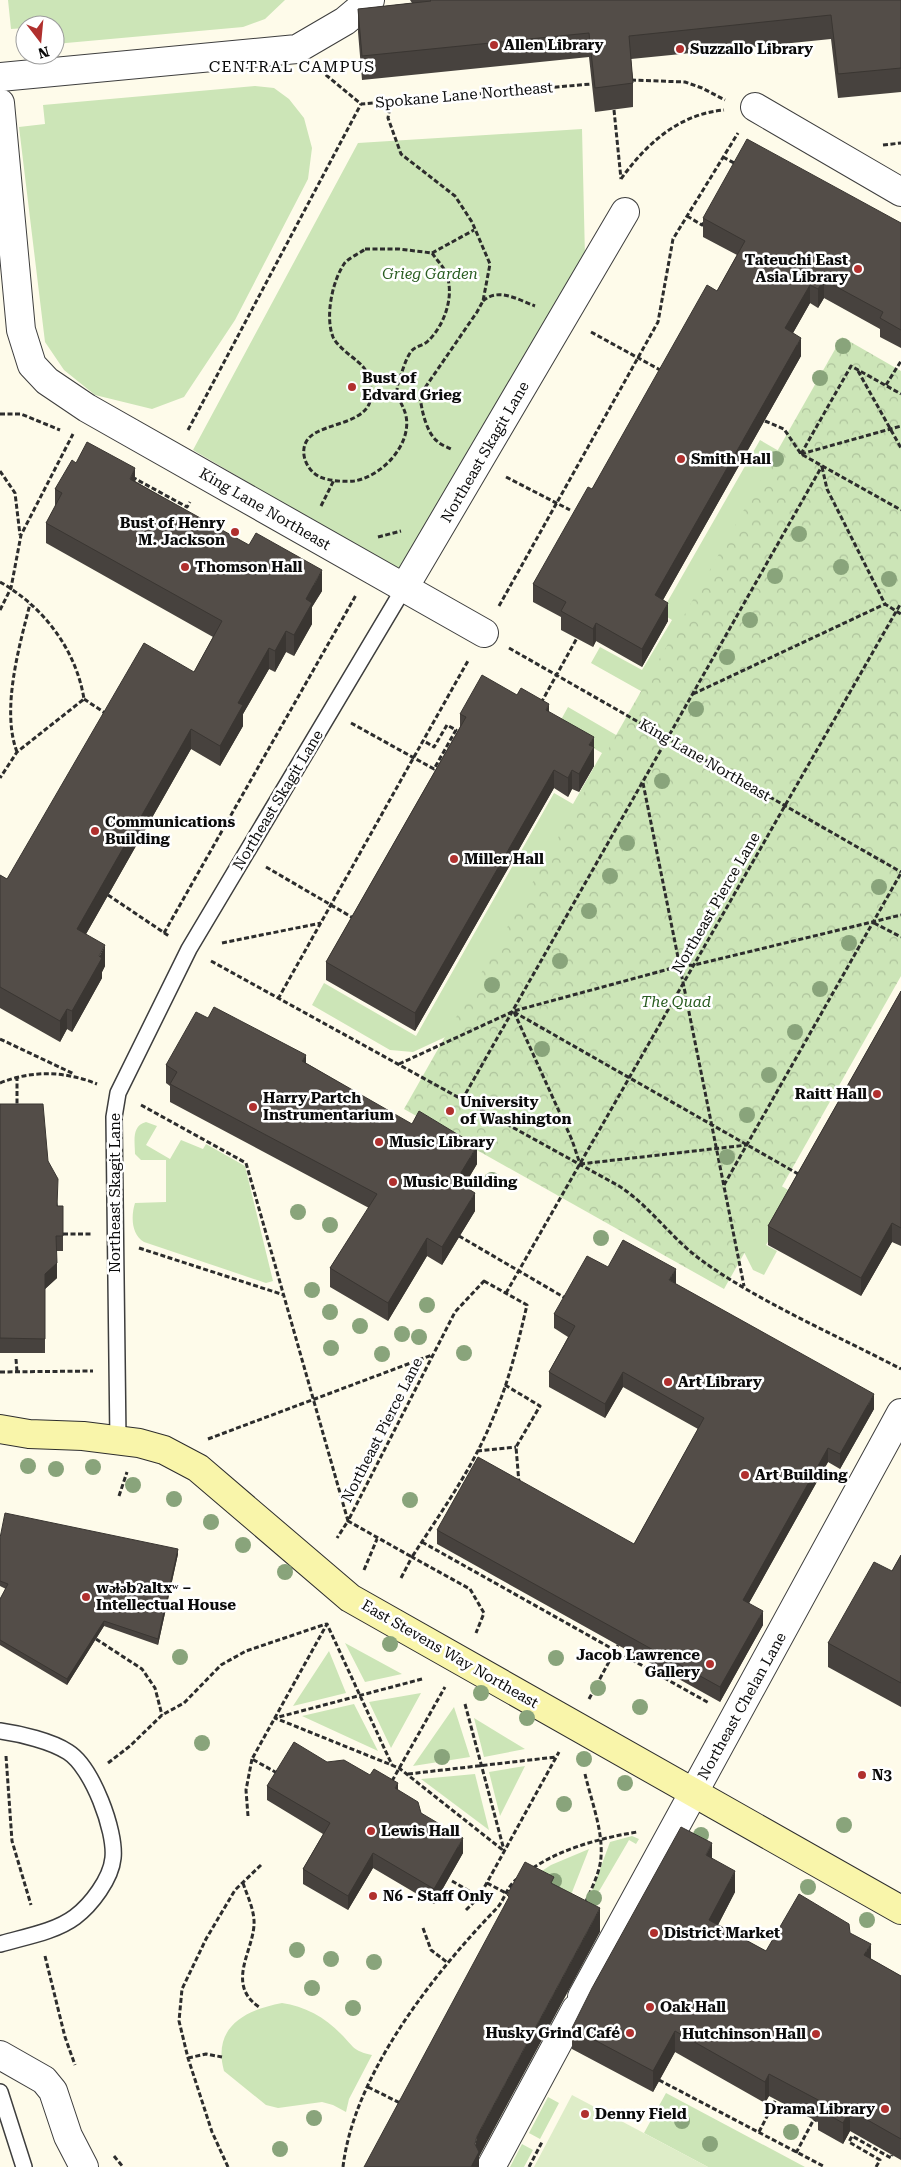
<svg xmlns="http://www.w3.org/2000/svg" width="901" height="2167" viewBox="0 0 901 2167" font-family="'Roboto Serif',serif">
<style>
.grass{fill:#cce5b7}
.park{fill:url(#park-crowns)}
.pitch{fill:#deedc8}
.lines{fill:none;stroke-linecap:round;stroke-linejoin:round}
.lane-casing{stroke:#3e3e3e;stroke-width:18}
.street-casing{stroke:#3e3e3e;stroke-width:30}
.secondary-casing{stroke:#2d2d2d;stroke-width:30}
.path{stroke:#2d2d2d;stroke-width:3;stroke-dasharray:5 2.5;stroke-linecap:butt}
.lane{stroke:#fff;stroke-width:15}
.street{stroke:#fff;stroke-width:28}
.secondary{stroke:#f9f5aa;stroke-width:28}
.tree{fill:#89a47b}
.wall{fill:#47423e}
.shaded-wall{fill:#3a3632}
.building{fill:#534d48;stroke:#3a3632}
.poi-dot{fill:#b0302e;stroke:#fff;stroke-width:2}
.labels{text-anchor:middle;dominant-baseline:central;stroke-width:5;stroke-linejoin:round;paint-order:stroke}
.poi-label{font-size:15px;font-weight:bold;fill:#0b0b0b;stroke:#fff;text-anchor:start}
.street-label{font-size:15px;fill:#0b0b0b;stroke:#fff}
.park-label{font-size:15px;font-style:italic;fill:#295d21;stroke:#fff}
.neighbourhood-label{font-size:16px;letter-spacing:1px;fill:#0b0b0b;stroke:#fff}
</style>
<defs>
<pattern id="park-crowns" width="20" height="18" patternUnits="userSpaceOnUse" patternTransform="scale(1.25)"><rect width="20" height="18" fill="#cce5b7"/><path d="M2 6a3 3 0 1 1 6 0M12 15a3 3 0 1 1 6 0" fill="none" stroke="#aec39c"/></pattern>
</defs>
<rect width="100%" height="100%" fill="#fefbea"/>
<path class="grass" d="M8,0H285L265,19L243,27L55,44V25H25V28L11,29Z
M255,86L274,88L289,99L304,118L312,148L308,179L235,320L184,397L152,409L95,395L64,370L45,342L19,127L45,124L43,105Z
M582,129L585,257L402,573L193,450L358,143Z
M760,440L791,458L664,704L591,663L600,647L642,670L672,620L661,613Z
M568,707L635,746L510,1007L413,1052L390,1050L312,1005L324,983L416,1036L554,793L573,804L602,753L557,727Z
M146,1122L157,1126L146,1145L170,1159L181,1140L203,1149L206,1144L245,1166L273,1281L266,1283L144,1242C131,1234 131,1216 135,1203L166,1202V1160H141L135,1154C135,1142 131,1126 146,1122Z
M778,1184L795,1194L766,1245L777,1251L764,1275L753,1270L743,1250Z
M345,1643L402,1674L365,1682Z
M329,1651L346,1693L293,1706Z
M421,1693L391,1748L369,1702Z
M354,1704L378,1751L302,1716Z
M454,1707L470,1757L413,1766Z
M474,1718L525,1749L484,1757Z
M525,1766L500,1816L489,1772Z
M475,1774L489,1830L421,1779Z
M632,1836L639,1839L636,1844L629,1840L598,1893L589,1913L585,1910L610,1842Z
M589,1849L565,1910L519,1886L551,1865Z
M282,2003C304,2006 325,2017 341,2034C354,2047 353,2051 372,2055L349,2099L346,2112L333,2105L322,2102L278,2108L266,2105L224,2071C212,2027 245,2010 282,2003Z
M666,2093L805,2167H708L644,2133Z
M548,2097L559,2103L540,2139L529,2133Z
M522,2144L533,2150L524,2167H510Z"/>
<path class="park" d="M842,337L901,371V976L724,1289L404,1109Z"/>
<path class="pitch" d="M572,2095L708,2167H534Z"/>
<g class="lines">
<defs>
<path id="lane" d="M118,1441L114,1117L118,1093L189,949L404,588
M0,1731C21,1734 51,1741 68,1752C92,1767 116,1831 113,1858C111,1879 91,1905 75,1917C55,1932 24,1937 0,1944
M0,2092L24,2167"/>
<path id="street" d="M0,77L297,49L345,21L370,0
M0,103L21,330L32,365L47,381L87,408L484,633
M755,107L901,192
M404,588L625,212
M582,1997L901,1413
M0,2055L44,2080L53,2091L68,2136L84,2167
M491,2167L576,2009"/>
<path id="secondary" d="M0,1429L29,1434L83,1436L139,1443L164,1450L198,1468L350,1598L901,1910"/>
</defs>
<use href="#lane" class="lane-casing"/>
<use href="#street" class="street-casing"/>
<use href="#secondary" class="secondary-casing"/>
<path class="path" d="M320,70L361,104L591,84
M631,80L685,82L702,88L725,100
M391,101L388,118L401,154L455,196L472,222L490,264L483,301L477,312L420,395C421,408 426,432 437,441C441,445 447,447 451,449
M614,110L621,179
M883,145L901,143
M723,157L736,164
M621,179C646,144 679,114 724,110
M687,216L702,225L705,221
M365,249H399L432,253C436,259 442,265 445,271C456,293 445,325 428,341C423,346 414,346 410,353C405,361 402,372 399,381C393,396 403,402 406,416C412,445 381,477 354,481C345,482 329,481 320,477C307,471 298,452 308,439C322,421 375,426 371,390C370,377 367,369 357,361C350,355 337,346 333,337C325,317 332,282 344,264C348,258 359,254 365,249Z
M432,253L474,230
M483,301C498,287 519,300 535,306
M591,332L662,371
M858,371L901,448
M886,385L901,361
M0,414H21L60,430
M765,421L784,429L801,454L901,510
M188,430L361,104
M801,454L851,366L901,394
M801,454L901,426
M822,467L827,489L885,604L901,614
M0,471L15,493L20,535
M132,477L187,507L190,502
M506,477L570,510
M321,506L334,480
M378,537L401,531
M0,582C44,607 76,650 84,699L17,752L0,778
M499,606L658,322L673,239L738,133
M0,610L11,588L21,535L73,434
M509,648L901,872
M693,694L885,604
M84,699L105,713
M541,703L577,638
M351,723L434,769L456,730L447,725L434,747L424,741
M17,752C1,710 19,647 30,604
M643,783L744,1286
M266,867L355,919
M108,895L169,936
M874,923L901,937
M164,933L356,595
M222,943L321,923
M211,961L619,1186C650,1206 671,1238 701,1260C759,1302 836,1335 901,1369
M278,999L469,659
M514,1012L800,1175
M514,1012L572,1140L580,1164
M0,1039L74,1074
M399,1064L514,1011L680,966L694,965L901,915
M17,1076V1108
M0,1083C32,1070 65,1071 97,1084
M462,1100L822,466
M141,1105L246,1163L348,1521L337,1538
M580,1164L747,1145
M724,1185L901,873
M63,1234H92
M459,1236L567,1299
M139,1248L284,1295
M484,1281L527,1305C518,1343 509,1382 493,1418C473,1468 441,1512 412,1557L348,1521L455,1312Z
M506,1293L901,603
M16,1359L17,1372
M0,1372L93,1371
M505,1385L540,1406L516,1447L519,1483
M208,1439L432,1355
M477,1451L516,1447
M119,1496L127,1472
M422,1542L709,1703
M364,1570L377,1539
M401,1578L412,1557L470,1589L484,1613L476,1633
M96,1639L142,1669L155,1688L162,1715
M422,1679L275,1718L399,1768L504,1851
M589,1699L618,1645
M465,1704L504,1850
M6,1756L12,1841L31,1905
M108,1763L130,1746L162,1715L184,1703L221,1665L246,1651L326,1624
M277,1773L252,1759L327,1624L392,1765
M408,1774L556,1757
M585,1774C591,1800 603,1830 601,1857C600,1873 591,1889 585,1904
M392,1781L445,1687
M248,1816L246,1790L252,1759
M533,1868C563,1848 601,1838 637,1832
M452,1881L479,1897
M243,1883C247,1895 253,1907 254,1920C256,1948 224,1983 259,2007
M487,1883L506,1893
M466,1910L479,1897L559,1752
M423,1928L431,1950L448,1963
M45,1956L65,2037L75,2065
M188,2058L206,2054L222,2057
M659,2080L825,2167
M368,2087L402,2104
M759,2132L776,2099
M796,2153L814,2119L817,2121
M114,2156L123,2167
M228,2167L212,2132L188,2058L179,2021L182,1989L206,1939L235,1890L262,1864
M343,2167C354,2074 434,1973 498,1907C505,1898 508,1885 517,1879
M529,2167L542,2142
M876,2167L880,2160L849,2142L852,2136L891,2158L892,2155"/>
<use href="#lane" class="lane"/>
<use href="#street" class="street"/>
<use href="#secondary" class="secondary"/>
</g>
<g class="tree">
<circle cx="843" cy="346" r="8"/>
<circle cx="820" cy="378" r="8"/>
<circle cx="776" cy="459" r="8"/>
<circle cx="799" cy="534" r="8"/>
<circle cx="841" cy="567" r="8"/>
<circle cx="775" cy="576" r="8"/>
<circle cx="889" cy="579" r="8"/>
<circle cx="750" cy="620" r="8"/>
<circle cx="727" cy="657" r="8"/>
<circle cx="696" cy="709" r="8"/>
<circle cx="662" cy="781" r="8"/>
<circle cx="627" cy="843" r="8"/>
<circle cx="610" cy="876" r="8"/>
<circle cx="879" cy="887" r="8"/>
<circle cx="589" cy="911" r="8"/>
<circle cx="849" cy="943" r="8"/>
<circle cx="560" cy="961" r="8"/>
<circle cx="492" cy="985" r="8"/>
<circle cx="820" cy="989" r="8"/>
<circle cx="795" cy="1032" r="8"/>
<circle cx="542" cy="1049" r="8"/>
<circle cx="769" cy="1075" r="8"/>
<circle cx="747" cy="1115" r="8"/>
<circle cx="727" cy="1157" r="8"/>
<circle cx="492" cy="1180" r="8"/>
<circle cx="298" cy="1212" r="8"/>
<circle cx="330" cy="1225" r="8"/>
<circle cx="601" cy="1238" r="8"/>
<circle cx="312" cy="1290" r="8"/>
<circle cx="427" cy="1305" r="8"/>
<circle cx="330" cy="1312" r="8"/>
<circle cx="360" cy="1326" r="8"/>
<circle cx="402" cy="1334" r="8"/>
<circle cx="419" cy="1337" r="8"/>
<circle cx="331" cy="1348" r="8"/>
<circle cx="464" cy="1353" r="8"/>
<circle cx="382" cy="1354" r="8"/>
<circle cx="28" cy="1466" r="8"/>
<circle cx="93" cy="1467" r="8"/>
<circle cx="56" cy="1469" r="8"/>
<circle cx="133" cy="1485" r="8"/>
<circle cx="174" cy="1499" r="8"/>
<circle cx="410" cy="1500" r="8"/>
<circle cx="211" cy="1522" r="8"/>
<circle cx="243" cy="1545" r="8"/>
<circle cx="285" cy="1572" r="8"/>
<circle cx="390" cy="1644" r="8"/>
<circle cx="180" cy="1657" r="8"/>
<circle cx="556" cy="1658" r="8"/>
<circle cx="598" cy="1688" r="8"/>
<circle cx="481" cy="1693" r="8"/>
<circle cx="640" cy="1707" r="8"/>
<circle cx="527" cy="1718" r="8"/>
<circle cx="202" cy="1743" r="8"/>
<circle cx="442" cy="1757" r="8"/>
<circle cx="584" cy="1759" r="8"/>
<circle cx="625" cy="1783" r="8"/>
<circle cx="564" cy="1804" r="8"/>
<circle cx="844" cy="1825" r="8"/>
<circle cx="701" cy="1835" r="8"/>
<circle cx="554" cy="1881" r="8"/>
<circle cx="808" cy="1887" r="8"/>
<circle cx="594" cy="1898" r="8"/>
<circle cx="867" cy="1920" r="8"/>
<circle cx="297" cy="1950" r="8"/>
<circle cx="331" cy="1959" r="8"/>
<circle cx="374" cy="1962" r="8"/>
<circle cx="312" cy="1988" r="8"/>
<circle cx="353" cy="2008" r="8"/>
<circle cx="314" cy="2118" r="8"/>
<circle cx="682" cy="2121" r="8"/>
<circle cx="791" cy="2132" r="8"/>
<circle cx="710" cy="2144" r="8"/>
<circle cx="280" cy="2149" r="8"/>
</g>
<path class="wall" d="M410,0H901V92L838,98L831,39L631,59L633,83V107L595,112L589,57L362,80L358,32V9L412,3Z
M703,218L901,223V348L880,337V329L824,298L818,308L810,303L793,333L801,356L663,600L668,621L642,667L596,641L593,647L561,630V617L533,602V584L592,489L717,291L737,255L703,237Z
M76,463L135,481L322,591L312,607V624L294,656L286,652L275,672L269,669L243,714V726L220,766L191,749L86,934L105,966L102,972V978L72,1032L67,1029L60,1042L0,1008V875L7,879L194,672L213,637L46,543V523L55,507V489Z
M517,695L549,712L594,747V766L579,792L572,789L568,797L554,788L415,1031L326,980V962L460,727V714Z
M901,991V1246L892,1242L861,1296L768,1245V1226Z
M208,1018L306,1063L477,1164L464,1186L475,1211L442,1265L427,1256L388,1321L330,1287V1268L369,1208L170,1102V1086L166,1083V1065Z
M0,1104L48,1161L58,1206H63V1251H56L57,1278L45,1289V1353H0Z
M608,1267L676,1284L874,1409L840,1469L828,1462L749,1603L763,1625L720,1702L437,1544V1530L634,1544L698,1429L623,1387L605,1418L549,1387V1372L568,1337L554,1328V1314Z
M0,1538L178,1554L158,1645L104,1626L67,1685L0,1645V1599L6,1589L0,1586Z
M901,1555V1707L828,1667V1643L892,1571Z
M327,1762L398,1790L421,1813L463,1853L434,1904L373,1868L348,1910L303,1884V1869L323,1834L267,1800V1786Z
M712,1858L735,1892L718,1925L766,1951L850,1933L871,1959L901,1976V2160L850,2131L843,2144L818,2130V2122L769,2096L765,2103L675,2052L653,2092L572,2049V2028Z"/>
<path class="shaded-wall" d="M824,280V298L818,308V289Z
M810,285V303L785,347V328Z
M801,338V356L655,614V595Z
M135,468V489L130,479Z
M322,570V591L312,607V624L294,656V635L306,599Z
M668,603V621L642,667V649Z
M596,623V641L593,647V629Z
M286,631V652L275,672V651Z
M269,648V669L243,714V726L220,766V746L238,703Z
M549,704V722L546,710Z
M191,729V749L77,950V929Z
M594,737V766L579,792V774L589,745Z
M554,770V788L415,1031V1013Z
M572,770V789L568,797V778Z
M105,945V966L102,972V978L72,1032V1011Z
M67,1009V1029L60,1042V1021Z
M306,1055V1074L302,1061Z
M477,1146V1164L456,1199V1181Z
M475,1193V1211L442,1265V1247Z
M892,1223V1242L861,1296V1278Z
M427,1238V1256L388,1321V1303Z
M57,1263V1278L45,1289V1353V1274Z
M676,1269V1284L669,1280Z
M623,1372V1387L605,1418V1404Z
M874,1394V1409L840,1469V1454Z
M828,1448V1462L743,1614V1600Z
M178,1549V1554L158,1645V1639Z
M763,1611V1625L720,1702V1687Z
M104,1621V1626L67,1685V1679Z
M398,1783V1797L395,1788Z
M463,1838V1853L434,1904V1889Z
M712,1843V1864L706,1855Z
M373,1853V1868L348,1910V1896Z
M735,1871V1892L709,1942V1920Z
M600,1908V1932L479,2157V2167H471L477,2136Z
M871,1944V1965L864,1955Z
M675,2031V2052L653,2092V2071Z
M769,2074V2096L765,2103V2082Z
M850,2110V2131L843,2144V2123Z"/>
<path class="building" d="M430,0H901V68L838,74L831,15L629,36L633,83L595,88L589,33L362,56L358,9L431,1Z
M747,139L901,223V330L880,318L883,312L824,280L818,289L810,285L785,328L801,338L655,595L668,603L642,649L596,623L593,629L561,611L566,602L533,584L588,487L592,489L707,285L717,291L745,241L703,218Z
M87,442L135,468L130,479L249,545L256,533L322,570L306,599L312,603L294,635L286,631L275,651L269,648L238,703L243,705L220,746L191,729L77,929L105,945L99,956L102,958L72,1011L67,1009L60,1021L0,987V875L7,879L144,643L194,672L222,621L46,523L62,493L55,489L72,460L76,463Z
M482,675L517,695L521,688L549,704L546,710L594,737L589,745L594,747L579,774L572,770L568,778L554,770L415,1013L326,962L466,717L460,714Z
M901,991V1228L892,1223L861,1278L768,1226Z
M214,1007L306,1055L302,1061L412,1124L419,1111L477,1146L456,1181L475,1193L442,1247L427,1238L388,1303L330,1268L377,1194L170,1084L177,1072L166,1065L196,1012L208,1018Z
M0,1104H43L48,1161L58,1179L57,1206H63V1236H56L57,1263L45,1274V1339L0,1338Z
M623,1240L676,1269L669,1280L874,1394L840,1454L828,1448L743,1600L763,1611L720,1687L437,1530L478,1457L634,1544L704,1418L623,1372L605,1404L549,1372L575,1326L554,1314L587,1256L608,1267Z
M5,1513L178,1549L158,1639L104,1621L67,1679L0,1640V1599L8,1584L0,1581V1538Z
M901,1555V1683L828,1643L874,1562L892,1571Z
M294,1742L327,1762L344,1760L370,1775L374,1769L398,1783L395,1788L418,1802L421,1813L463,1838L434,1889L373,1853L348,1896L303,1869L330,1823L267,1786Z
M681,1827L712,1843L706,1855L735,1871L709,1920L766,1951L799,1894L849,1924L850,1933L871,1944L864,1955L901,1976V2139L850,2110L843,2123L818,2109L822,2102L769,2074L765,2082L675,2031L653,2071L572,2028L592,1988Z
M525,1862L554,1877L551,1883L600,1908L477,2136L475,2144L479,2152L471,2167H364L509,1897L507,1895Z"/>
<g class="poi-dot">
<circle cx="494" cy="45" r="5"/>
<circle cx="680" cy="49" r="5"/>
<circle cx="858" cy="269" r="5"/>
<circle cx="352" cy="387" r="5"/>
<circle cx="681" cy="459" r="5"/>
<circle cx="235" cy="532" r="5"/>
<circle cx="185" cy="567" r="5"/>
<circle cx="95" cy="831" r="5"/>
<circle cx="454" cy="859" r="5"/>
<circle cx="877" cy="1094" r="5"/>
<circle cx="253" cy="1107" r="5"/>
<circle cx="450" cy="1111" r="5"/>
<circle cx="379" cy="1142" r="5"/>
<circle cx="393" cy="1182" r="5"/>
<circle cx="668" cy="1382" r="5"/>
<circle cx="745" cy="1475" r="5"/>
<circle cx="86" cy="1597" r="5"/>
<circle cx="710" cy="1664" r="5"/>
<circle cx="862" cy="1775" r="5"/>
<circle cx="371" cy="1831" r="5"/>
<circle cx="373" cy="1896" r="5"/>
<circle cx="654" cy="1933" r="5"/>
<circle cx="650" cy="2007" r="5"/>
<circle cx="630" cy="2033" r="5"/>
<circle cx="816" cy="2034" r="5"/>
<circle cx="885" cy="2109" r="5"/>
<circle cx="585" cy="2114" r="5"/>
</g>
<g class="labels">
<g class="poi-label">
<text x="504" y="45">Allen Library</text>
<text x="690" y="49">Suzzallo Library</text>
<text x="848" y="260" text-anchor="end">Tateuchi East<tspan x="848" dy="17">Asia Library</tspan></text>
<text x="362" y="378">Bust of<tspan x="362" dy="17">Edvard Grieg</tspan></text>
<text x="691" y="459">Smith Hall</text>
<text x="225" y="523" text-anchor="end">Bust of Henry<tspan x="225" dy="17">M. Jackson</tspan></text>
<text x="195" y="567">Thomson Hall</text>
<text x="105" y="822">Communications<tspan x="105" dy="17">Building</tspan></text>
<text x="464" y="859">Miller Hall</text>
<text x="867" y="1094" text-anchor="end">Raitt Hall</text>
<text x="263" y="1098">Harry Partch<tspan x="263" dy="17">Instrumentarium</tspan></text>
<text x="460" y="1102">University<tspan x="460" dy="17">of Washington</tspan></text>
<text x="389" y="1142">Music Library</text>
<text x="403" y="1182">Music Building</text>
<text x="678" y="1382">Art Library</text>
<text x="755" y="1475">Art Building</text>
<text x="96" y="1588">wǝɫǝbʔaltxʷ –<tspan x="96" dy="17">Intellectual House</tspan></text>
<text x="700" y="1655" text-anchor="end">Jacob Lawrence<tspan x="700" dy="17">Gallery</tspan></text>
<text x="872" y="1775">N3</text>
<text x="381" y="1831">Lewis Hall</text>
<text x="383" y="1896">N6 - Staff Only</text>
<text x="664" y="1933">District Market</text>
<text x="660" y="2007">Oak Hall</text>
<text x="620" y="2033" text-anchor="end">Husky Grind Café</text>
<text x="806" y="2034" text-anchor="end">Hutchinson Hall</text>
<text x="875" y="2109" text-anchor="end">Drama Library</text>
<text x="595" y="2114">Denny Field</text>
</g>
<g class="street-label">
<text transform="translate(464 95) rotate(-5)">Spokane Lane Northeast</text>
<text transform="translate(485 452) rotate(-60)">Northeast Skagit Lane</text>
<text transform="translate(265 509) rotate(30)">King Lane Northeast</text>
<text transform="translate(705 760) rotate(30)">King Lane Northeast</text>
<text transform="translate(278 800) rotate(-59)">Northeast Skagit Lane</text>
<text transform="translate(716 903) rotate(-60)">Northeast Pierce Lane</text>
<text transform="translate(115 1193) rotate(-90)">Northeast Skagit Lane</text>
<text transform="translate(382 1430) rotate(-63)">Northeast Pierce Lane</text>
<text transform="translate(450 1654) rotate(30)">East Stevens Way Northeast</text>
<text transform="translate(742 1706) rotate(-61)">Northeast Chelan Lane</text>
</g>
<g class="park-label">
<text x="430" y="274">Grieg Garden</text>
<text x="676" y="1002">The Quad</text>
</g>
<g class="neighbourhood-label">
<text x="292" y="66">CENTRAL CAMPUS</text>
</g>
</g>
<g transform="translate(40 40) rotate(164)"><circle r="24" fill="#ffffff" stroke="#9d9d9d"/>
<path d="M0-4L9 19L0 12L-9 19Z" fill="#b0302e"/>
<text y="-8" font-size="14" font-weight="bold" text-anchor="middle" fill="#0b0b0b">N</text>
</g>
</svg>
